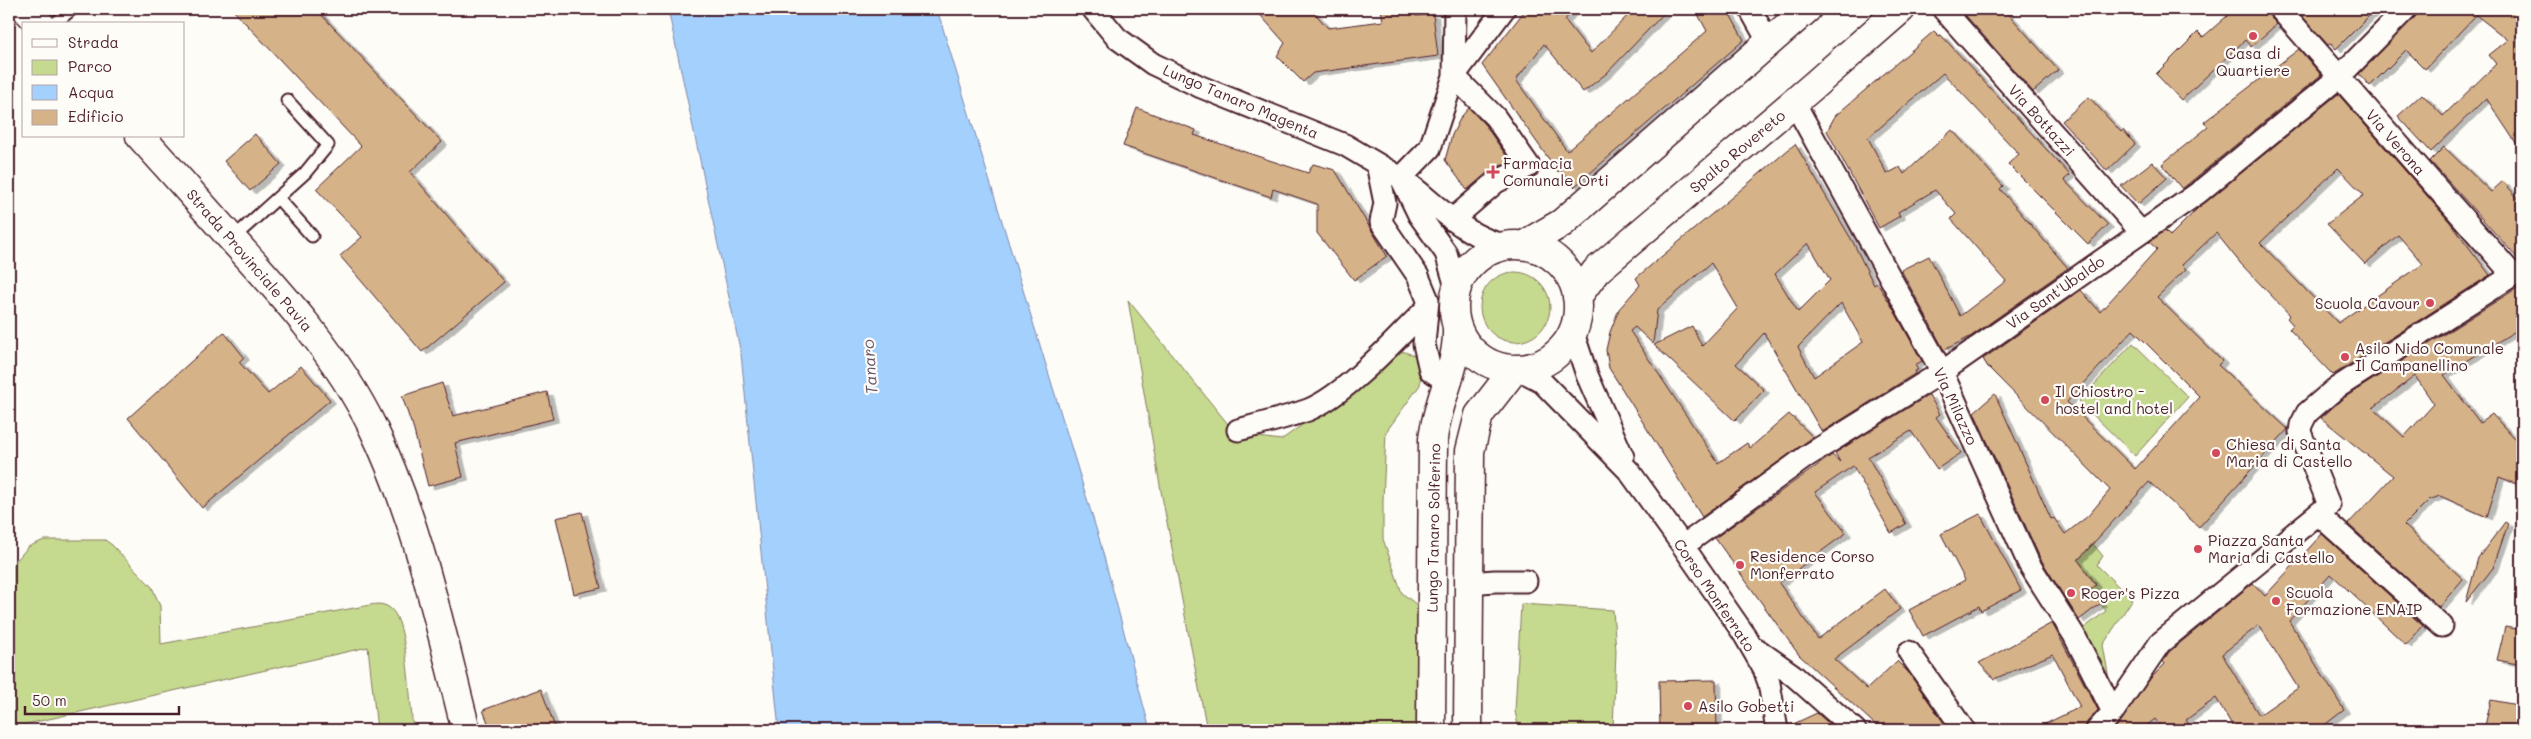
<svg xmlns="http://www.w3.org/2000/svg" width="2531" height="739" viewBox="0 0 2531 739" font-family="Mali,sans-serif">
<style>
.green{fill:#c5d98f;stroke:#887c5d}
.water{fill:#a4d0fe;stroke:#8089aa}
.building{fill:#d6b288;stroke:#4a1f2b;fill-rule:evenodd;filter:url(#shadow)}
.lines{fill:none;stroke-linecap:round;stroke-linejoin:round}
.service-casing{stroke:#4a1f2b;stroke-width:15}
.minor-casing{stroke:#4a1f2b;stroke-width:25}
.secondary-casing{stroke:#4a1f2b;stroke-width:31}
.service{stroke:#fdfcf7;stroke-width:11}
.minor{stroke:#fdfcf7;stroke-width:21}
.secondary{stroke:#fdfcf7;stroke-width:28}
.poi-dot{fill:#d1495b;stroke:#fdfcf7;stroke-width:2}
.labels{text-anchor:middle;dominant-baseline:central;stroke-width:4.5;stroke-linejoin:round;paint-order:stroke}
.poi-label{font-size:15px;fill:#4a1f2b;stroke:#fdfcf7;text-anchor:start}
.street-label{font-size:15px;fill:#4a1f2b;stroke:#fdfcf7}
.water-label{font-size:16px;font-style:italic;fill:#65546a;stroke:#fdfcf7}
</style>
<defs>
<filter id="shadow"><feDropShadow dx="5.5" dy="3" stdDeviation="0" flood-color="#0004"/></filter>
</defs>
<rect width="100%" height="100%" fill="#fdfcf7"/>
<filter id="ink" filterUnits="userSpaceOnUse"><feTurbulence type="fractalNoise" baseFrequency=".02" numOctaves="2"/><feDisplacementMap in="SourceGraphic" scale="10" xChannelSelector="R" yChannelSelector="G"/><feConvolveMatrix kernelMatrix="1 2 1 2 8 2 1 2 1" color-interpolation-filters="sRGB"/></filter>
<g filter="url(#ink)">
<path class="green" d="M1480 307a35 35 0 1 1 70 0a35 35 0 1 1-70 0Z
M1128,300L1236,434L1281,440L1334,402L1396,349L1422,358L1420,385L1386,432L1383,501V539L1402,593L1417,605L1416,730H1207L1161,491Z
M2133,343L2188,397L2135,456L2079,401Z
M44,540H105L112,545L152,587L160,606L161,644L365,606C375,604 383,602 391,609C408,622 410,706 413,730H377L368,647L9,728V569L28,547Z
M2093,544L2103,556L2097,565L2132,600L2103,645L2112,696L2080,631L2106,611L2090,590L2096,584L2078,560Z
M1521,604L1613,610L1616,651L1613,730H1519L1515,711Z"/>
<path class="water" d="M668,9H937L1099,538L1150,730H779L741,354Z"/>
<path class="building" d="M232,9H316L442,142L410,172L504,282L422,352L340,256L362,237L316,189L361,146Z
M1255,9H1311L1328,28L1383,21L1381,9H1415L1416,16L1433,14L1438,56L1313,73L1303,82L1277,56L1285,43Z
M1526,9H1573L1565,20L1591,53L1634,9H1668L1607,73L1583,92L1544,44L1516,80L1567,151L1707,31L1695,9H1727L1744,40L1574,187L1560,170L1558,172L1482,65Z
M1960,9H2004L2058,70L2033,92Z
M2235,9H2268L2270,17L2277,24L2251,47L2245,40L2181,100L2156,74L2198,32L2203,37Z
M2296,9H2376L2336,49L2331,43L2328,45Z
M2422,9H2522V152L2486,98L2431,152L2398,116L2422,94L2443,116L2496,64L2489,55L2508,40L2476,15L2425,69L2406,50L2370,86L2359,74Z
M1934,31L1939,36L1941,35L2070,175L2064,180L2108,225L2088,244L2008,164L2019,154L1943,73L1868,138L1887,174L1900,167L1904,174L1952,130L2003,186L2000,189L2068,268L1970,337L1944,350L1901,270L1929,256L1960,316L2006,281L1951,219L1956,214L1935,190L1898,212L1900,216L1879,228L1827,131L1835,116Z
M2299,49L2321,75L2182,189L2162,164L2208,127L2204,122Z
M2338,94L2449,221L2490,275L2333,375L2289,329L2293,325L2287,318L2290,315L2241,264L2216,233L2182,265L2186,269L2157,297L2222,361L2218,365L2288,429L2199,527L2149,482L2078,560L2096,585L2090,590L2101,603L2079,620L2040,558L1974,412L1995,394L2051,519L2054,518L2065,534L2088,516L2110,490L1988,367L1983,359L2081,290L2100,312L2157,249L2149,242L2165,231L2170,236L2198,208ZM2338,168L2364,195L2327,224L2365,264L2398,235L2423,264L2338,323L2260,243ZM2133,330L2200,397L2135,469L2067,402Z
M2089,97L2121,132L2123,130L2135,144L2107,171L2062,121Z
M1137,108L1196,130L1194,135L1308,173L1313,164L1335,170L1387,256L1354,280L1317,233V204L1273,189L1271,197L1123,146Z
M1469,108L1485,125L1510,161L1488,172L1467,190L1445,160L1452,135L1461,117Z
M255,134L281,164L250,191L224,161Z
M1795,144L1853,242L1874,285L1877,283L1891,305L1922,361L1915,365L1918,370L1915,371L1916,373L1822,432L1764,333L1736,364L1764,390L1735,421L1654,345L1692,326L1702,346L1738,308L1711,263L1657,310L1653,344L1635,327L1630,331L1718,463L1747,443L1750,448L1789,414L1813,437L1702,517L1609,368L1606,350L1610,332L1619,309L1640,285L1636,278ZM1808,243L1830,280L1798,312L1775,274ZM1841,303L1863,342L1814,377L1798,347Z
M2444,147L2491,192L2503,181L2522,203V260H2519L2430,161Z
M2152,162L2167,178L2138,204L2121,186Z
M2522,285V327L2444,375L2480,423L2492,414L2522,447V486L2499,477L2487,517L2440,496L2429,500L2404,525L2463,579L2439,607L2348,524L2393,476L2321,418L2342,399ZM2415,376L2434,404L2404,437L2373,408Z
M224,332L244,357L239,362L268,394L301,366L330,400L202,508L128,418Z
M442,383L453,416L547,392L553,419L455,443L463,477L428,486L412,423H411L402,396Z
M1929,395L1940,414L1936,417L1961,453L1937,469L1911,431L1868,457L1906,524L1891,533L1853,466L1815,492L1846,533L1779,583L1818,639L1885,589L1900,609L1834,659L1867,689L1897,661L1908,672L1949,730H1881L1799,655L1715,538L1832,455L1840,462L1835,453Z
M582,512L601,588L574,594L556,518Z
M1980,514L2021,590L1981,611L1979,606L1923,636L1909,610L1965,580L1941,534Z
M2505,522L2508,524L2493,568L2466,602L2478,558Z
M2322,534L2423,626L2406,645L2331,574L2289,621L2344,710L2318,730H2235L2216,698L2186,720L2193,730H2163L2155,719L2141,730H2114L2150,679L2165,664L2163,661L2169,652L2253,583L2265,596ZM2259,625L2298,688L2259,715L2222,654Z
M2052,623L2098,710L2087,722L2085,730H2033L2080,707L2053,654L1994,679L1979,663Z
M2505,627L2522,630V665L2497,660Z
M1716,680L1717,730H1660L1659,681Z
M541,689L556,730H491L483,710Z
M2491,700L2522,706V730H2484Z
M1817,713L1836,730H1789V726Z"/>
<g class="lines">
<defs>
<path id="service" d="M54,24L72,9
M278,198L312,236
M232,239L305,173L328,145L287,100"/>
<path id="minor" d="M1093,9L1117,38L1153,64L1201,87L1345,145L1401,178L1430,148L1454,76L1455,9
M1750,9L1769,43
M1943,9L2141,232
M2280,9L2513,275
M1454,76L1504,9
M1794,102L1942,372L2029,564L2074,635L2113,712
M1377,164L1385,203L1381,222L1418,276L1428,300L1424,344L1430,370L1447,382
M1452,220L1496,182L1529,166L1495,117L1454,76
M1456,287L1446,253L1419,215L1401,178C1437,204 1461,235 1506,246
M1573,333L1587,375L1623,457
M1520,370L1540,380L1629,471L1683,546L1744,634L1764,669L1769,683L1777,730
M1238,430C1261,424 1285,418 1308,410C1347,394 1397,338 1427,308
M2318,514L2442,626
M1683,546L1807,456L1942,372L2198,193L2339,77L2406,9
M1468,583L1495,581H1526
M1755,648L1793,675L1855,730
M1909,652L1964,730
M2097,730L2113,712L2160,643L2329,505L2300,432L2301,425L2307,413L2335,389L2513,275L2522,272"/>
<path id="secondary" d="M26,9L40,24
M140,136C171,170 201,204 231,238C284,296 338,356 373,428C419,523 440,628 466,730
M1454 307a62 62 0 1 1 124 0a62 62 0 1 1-124 0Z
M1524,245L1562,223L1807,9
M1577,297L1596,271L1812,87L1901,9
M1431,730L1433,439C1437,401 1458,368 1457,329
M1468,730L1470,451L1479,415L1514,370"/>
</defs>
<use href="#service" class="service-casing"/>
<use href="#minor" class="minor-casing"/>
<use href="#secondary" class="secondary-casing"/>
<use href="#service" class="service"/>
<use href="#minor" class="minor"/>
<use href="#secondary" class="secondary"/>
</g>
</g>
<g class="poi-dot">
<circle cx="2253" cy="36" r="5"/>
<path d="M1490.5 164.5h5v5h5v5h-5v5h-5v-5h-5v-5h5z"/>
<circle cx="2430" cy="303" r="5"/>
<circle cx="2345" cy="357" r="5"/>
<circle cx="2045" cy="400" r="5"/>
<circle cx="2216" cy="453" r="5"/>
<circle cx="2198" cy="549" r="5"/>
<circle cx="1740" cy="565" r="5"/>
<circle cx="2071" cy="593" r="5"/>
<circle cx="2276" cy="601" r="5"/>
<circle cx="1688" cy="706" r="5"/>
</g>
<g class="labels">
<g class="poi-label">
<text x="2253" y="53" text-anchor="middle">Casa di<tspan x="2253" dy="17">Quartiere</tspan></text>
<text x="1503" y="163">Farmacia<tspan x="1503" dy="17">Comunale Orti</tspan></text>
<text x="2420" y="303" text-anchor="end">Scuola Cavour</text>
<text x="2355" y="348">Asilo Nido Comunale<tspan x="2355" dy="17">Il Campanellino</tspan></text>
<text x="2055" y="391">Il Chiostro -<tspan x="2055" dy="17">hostel and hotel</tspan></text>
<text x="2226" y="444">Chiesa di Santa<tspan x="2226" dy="17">Maria di Castello</tspan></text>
<text x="2208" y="540">Piazza Santa<tspan x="2208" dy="17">Maria di Castello</tspan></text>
<text x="1750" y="556">Residence Corso<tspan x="1750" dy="17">Monferrato</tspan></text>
<text x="2286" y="592">Scuola<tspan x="2286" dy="17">Formazione ENAIP</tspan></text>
<text x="2081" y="593">Roger's Pizza</text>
<text x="1698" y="706">Asilo Gobetti</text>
</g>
<g class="street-label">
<text transform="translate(1241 101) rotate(23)">Lungo Tanaro Magenta</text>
<text transform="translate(2042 120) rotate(48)">Via Bottazzi</text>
<text transform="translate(2396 142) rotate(49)">Via Verona</text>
<text transform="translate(1737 151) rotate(-40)">Spalto Rovereto</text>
<text transform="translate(250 260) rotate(49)">Strada Provinciale Pavia</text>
<text transform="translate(2055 292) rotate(-35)">Via Sant'Ubaldo</text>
<text transform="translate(1956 406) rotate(65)">Via Milazzo</text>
<text transform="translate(1433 528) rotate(-89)">Lungo Tanaro Solferino</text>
<text transform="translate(1715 595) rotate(56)">Corso Monferrato</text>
</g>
<g class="water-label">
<text transform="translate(869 367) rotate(-94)">Tanaro</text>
</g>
</g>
<rect width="2531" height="739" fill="none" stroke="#fdfcf7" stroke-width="30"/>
<rect x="15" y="15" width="2501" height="709" fill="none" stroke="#4a1f2b" stroke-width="2" filter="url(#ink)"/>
<rect x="22" y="22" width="162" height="115" fill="#fdfcf7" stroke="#b5a4a5"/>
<rect x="32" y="39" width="25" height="8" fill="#fdfcf7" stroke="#b5a4a5"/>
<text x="68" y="48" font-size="15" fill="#4a1f2b">Strada</text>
<rect x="32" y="60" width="25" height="15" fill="#c5d98f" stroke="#b5a4a5"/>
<text x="68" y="72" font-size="15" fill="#4a1f2b">Parco</text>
<rect x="32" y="85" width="25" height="15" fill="#a4d0fe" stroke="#b5a4a5"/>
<text x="68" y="98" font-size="15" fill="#4a1f2b">Acqua</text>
<rect x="32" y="110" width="25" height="15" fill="#d6b288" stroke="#b5a4a5"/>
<text x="68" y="122" font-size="15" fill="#4a1f2b">Edificio</text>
<path d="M25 706v8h154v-8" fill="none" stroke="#4a1f2b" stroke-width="2.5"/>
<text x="32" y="706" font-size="15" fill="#4a1f2b" stroke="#fdfcf7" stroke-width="4" paint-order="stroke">50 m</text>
</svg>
